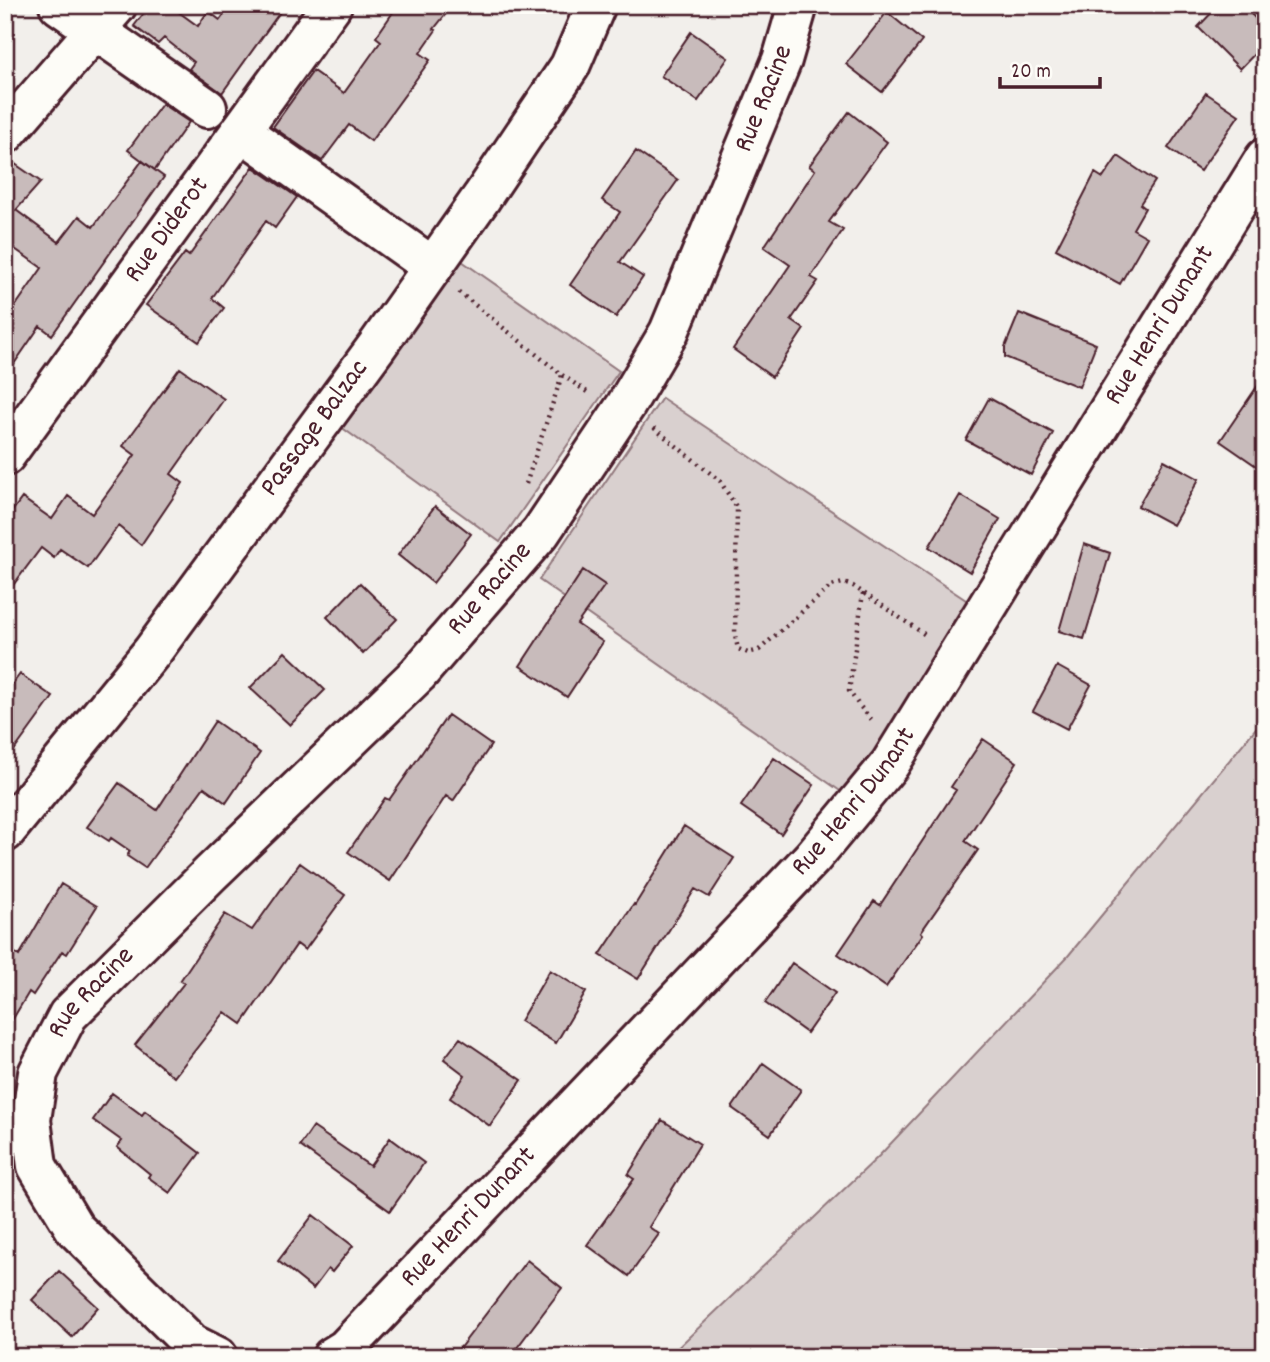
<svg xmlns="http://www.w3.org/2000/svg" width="1270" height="1362" viewBox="0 0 1270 1362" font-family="Dekko,sans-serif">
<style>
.green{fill:#d9d0cf;stroke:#92787d;stroke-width:2}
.building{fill:#c8bbbb;stroke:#4a1f2b;stroke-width:2}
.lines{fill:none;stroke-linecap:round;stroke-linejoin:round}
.minor-casing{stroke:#4a1f2b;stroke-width:44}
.path{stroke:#4a1f2b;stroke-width:4.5;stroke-dasharray:2 5;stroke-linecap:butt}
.minor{stroke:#fdfcf7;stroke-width:38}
.labels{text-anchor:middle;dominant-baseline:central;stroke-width:7;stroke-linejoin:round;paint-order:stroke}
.street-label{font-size:28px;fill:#4a1f2b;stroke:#fdfcf7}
</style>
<rect width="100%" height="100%" fill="#f2efeb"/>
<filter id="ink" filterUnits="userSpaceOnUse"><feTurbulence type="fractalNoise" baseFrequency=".0143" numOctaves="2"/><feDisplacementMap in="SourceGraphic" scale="14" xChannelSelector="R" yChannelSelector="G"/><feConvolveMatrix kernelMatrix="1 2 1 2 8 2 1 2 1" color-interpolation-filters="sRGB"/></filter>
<g filter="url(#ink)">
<path class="green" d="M449,252L619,371L500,542L330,419Z
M662,398L975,606L890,733L843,793L539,580Z
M1265,717V1357H668L879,1156L1068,956Z"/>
<path class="building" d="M150,5H169L198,26L208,11L220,20L231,5H285L222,93L189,69L194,62L164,38L158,44L134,26Z
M398,5H453L434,29L436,30L420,53L430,60L371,141L349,125L322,161L273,127L313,71L344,93L381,41L376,37Z
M1219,5H1242L1265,28V43L1240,69L1198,27Z
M887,12L922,41L882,92L846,64Z
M691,32L728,58L698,101L661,76Z
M1206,93L1239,115L1200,171L1168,148Z
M162,104L189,122L155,170L128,150Z
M849,112L887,142L829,222L843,230L811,277L818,281L791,320L804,329L772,377L733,349L790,265L764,247L815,170L809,166Z
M636,151L678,180L620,262L643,277L616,317L570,285L620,212L602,200Z
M1118,156L1155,181L1140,204L1145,208L1133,229L1147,237L1120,284L1056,249L1095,173L1103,178Z
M5,157L41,182L16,210L59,242L79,216L93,227L142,161L164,177L52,335L40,326L5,377V321L42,268L5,242Z
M253,167L297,197L275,228L266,221L212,298L224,308L199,342L146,305L185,253L189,256Z
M1019,313L1096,344L1079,387L1005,357V347Z
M180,368L224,399L171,474L183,483L141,545L118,526L88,568L60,549L54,558L41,548L5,596V521L22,498L52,519L68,496L92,514L135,455L123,446Z
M1265,375V472L1220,441Z
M989,398L1053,433L1031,475L966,440Z
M1164,460L1199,479L1173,525L1138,506Z
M960,495L1000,519L970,572L929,547Z
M435,506L471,534L433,583L398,555Z
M1084,544L1110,553L1084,639L1059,631Z
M583,570L605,585L577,624L603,642L567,697L520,666Z
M360,583L397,619L363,654L327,617Z
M285,652L325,690L290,725L250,688Z
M1057,666L1091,685L1067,729L1033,711Z
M20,674L53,697L5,763V694Z
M448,715L491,745L453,801L446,796L390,881L348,852L385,798L389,800Z
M215,721L260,753L226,803L204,787L145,868L127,856L130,851L111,838L109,841L87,827L119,783L157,810Z
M983,739L1017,762L965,841L978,850L921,932L923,934L886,987L838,954L874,901L880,905L956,790L951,787Z
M774,758L814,785L781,834L741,806Z
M684,826L734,858L709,897L695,889L638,979L600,955L634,904L635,905Z
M300,863L345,895L305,950L297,944L242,1024L225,1012L174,1077L135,1045L184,983L180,981L225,914L252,930Z
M61,884L97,906L67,954L62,951L33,995L29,992L5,1032V966L15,953L19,956Z
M792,963L835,993L807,1033L765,1003Z
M550,970L586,992L556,1043L520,1021Z
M460,1038L522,1080L490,1126L450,1098L465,1075L444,1059Z
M763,1063L801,1090L770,1135L732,1108Z
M112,1093L142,1115L145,1111L200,1153L170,1193L148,1177L150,1174L117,1147L122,1141L93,1120Z
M662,1120L700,1144L649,1227L659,1234L629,1276L587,1245L634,1179L628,1175Z
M313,1127L370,1166L390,1138L424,1163L390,1211L300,1146Z
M313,1215L353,1246L332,1272L328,1269L313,1289L278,1261Z
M527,1260L562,1288L510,1357H453Z
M59,1271L98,1307L72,1337L32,1300Z"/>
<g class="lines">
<defs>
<g id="minor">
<path d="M59,5L207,108"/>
<path d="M241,131L433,267"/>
<path d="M5,134L117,5"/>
<path id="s1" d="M5,456L332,5"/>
<path id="s2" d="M5,832L152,652L377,346L482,197L570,66L596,5"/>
<path id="s3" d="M218,1357L192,1344L75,1229L37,1166L31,1120L38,1073L68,1015L211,873L418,674L541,532L626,405L669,332L782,60L798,5"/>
<path id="s4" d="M332,1357L345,1349L812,858L890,764L1265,158"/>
</g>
</defs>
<use href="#minor" class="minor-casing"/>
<path class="path" d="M459,292L562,375L525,487
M562,375L590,394
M654,428L720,481L737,508L735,635L738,649L748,653L759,650L831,586L843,583L853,586L927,636
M863,593L849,691L858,704L873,721"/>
<use href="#minor" class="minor"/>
</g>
</g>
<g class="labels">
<g class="street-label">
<text stroke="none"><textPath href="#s3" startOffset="1592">Rue Racine</textPath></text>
<text stroke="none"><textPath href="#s1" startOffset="278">Rue Diderot</textPath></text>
<text stroke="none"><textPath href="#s4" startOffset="1330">Rue Henri Dunant</textPath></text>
<text stroke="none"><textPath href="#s2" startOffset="509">Passage Balzac</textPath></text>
<text stroke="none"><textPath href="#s3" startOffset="1026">Rue Racine</textPath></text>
<text stroke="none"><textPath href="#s4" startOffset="763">Rue Henri Dunant</textPath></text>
<text stroke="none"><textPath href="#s3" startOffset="458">Rue Racine</textPath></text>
<text stroke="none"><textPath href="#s4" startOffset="196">Rue Henri Dunant</textPath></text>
</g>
</g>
<rect width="1270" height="1362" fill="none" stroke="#fdfcf7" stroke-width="28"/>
<rect x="14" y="14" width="1242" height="1334" fill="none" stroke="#4a1f2b" stroke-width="2.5" filter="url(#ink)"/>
<path d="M1000 77v10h100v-10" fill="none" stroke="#4a1f2b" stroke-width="3.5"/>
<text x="1011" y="77" font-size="21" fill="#4a1f2b" stroke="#fdfcf7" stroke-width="5" paint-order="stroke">20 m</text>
</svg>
